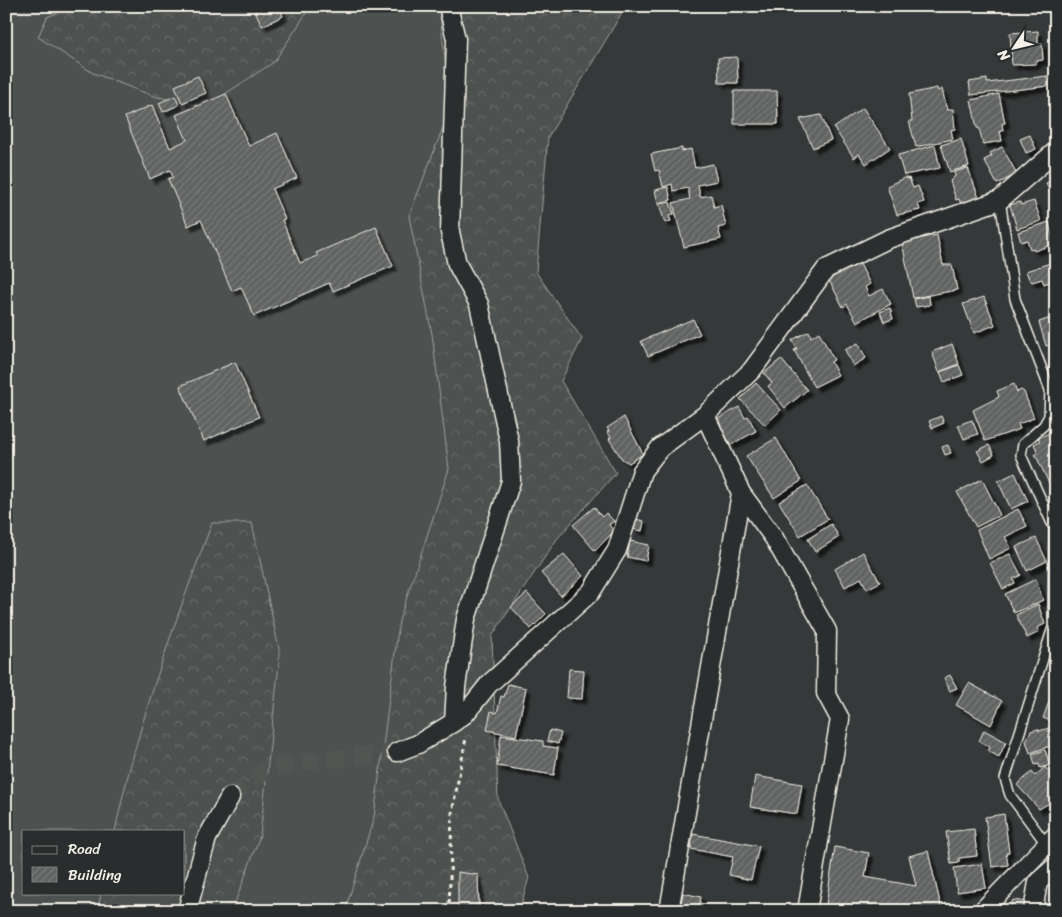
<svg xmlns="http://www.w3.org/2000/svg" width="1062" height="917" viewBox="0 0 1062 917" font-family="Sriracha,sans-serif">
<style>
.grass{fill:#4e514f;stroke:#a1a19c;fill-rule:evenodd}
.forest{fill:url(#forest-crowns);stroke:#a1a19c}
.building{fill:url(#building-hatch);stroke:#f4f1e8;filter:url(#shadow)}
.lines{fill:none;stroke-linecap:round;stroke-linejoin:round}
.street-tunnel{stroke:#525553;stroke-width:18;stroke-dasharray:18 9;stroke-linecap:butt}
.lane-casing{stroke:#f4f1e8;stroke-width:12}
.street-casing{stroke:#f4f1e8;stroke-width:21}
.path{stroke:#f4f1e8;stroke-width:3;stroke-dasharray:4 4;stroke-linecap:butt}
.lane{stroke:#2a2d2e;stroke-width:9}
.street{stroke:#2a2d2e;stroke-width:18}
</style>
<defs>
<pattern id="forest-crowns" width="20" height="18" patternUnits="userSpaceOnUse" patternTransform="scale(1.25)"><rect width="20" height="18" fill="#4e514f"/><path d="M2 6a3 3 0 1 1 6 0M12 15a3 3 0 1 1 6 0" fill="none" stroke="#686a68"/></pattern>
<pattern id="building-hatch" width="6" height="6" patternUnits="userSpaceOnUse" patternTransform="scale(1.25)"><rect width="6" height="6" fill="#616362"/><path d="M-1 1l2-2M0 6l6-6M5 7l2-2" fill="none" stroke="#787a78"/></pattern>
<filter id="shadow"><feDropShadow dx="4.5" dy="4.5" stdDeviation="1" flood-color="#0009"/></filter>
</defs>
<rect width="100%" height="100%" fill="#363939"/>
<filter id="ink" filterUnits="userSpaceOnUse"><feTurbulence type="fractalNoise" baseFrequency=".02" numOctaves="2"/><feDisplacementMap in="SourceGraphic" scale="10" xChannelSelector="R" yChannelSelector="G"/><feConvolveMatrix kernelMatrix="1 2 1 2 8 2 1 2 1" color-interpolation-filters="sRGB"/></filter>
<g filter="url(#ink)">
<path class="grass" d="M6,6H439L487,424L388,911H6ZM24,831H184V893H24Z"/>
<path class="forest" d="M74,6H311L274,62L205,107L153,96L93,73L38,37L47,17Z
M456,6H626L548,137L536,272L582,339L561,381L616,473L557,539L492,636L498,799L529,878L519,911H345L374,817L399,621L449,469L432,334L409,216L464,73Z
M212,523H252L280,654L260,836L232,911H98L101,893H184V831H115C137,726 174,624 212,523Z"/>
<path class="building" d="M253,6H279L283,16L262,26Z
M1038,31V45L1042,44L1043,60L1036,61V64L1012,65L1010,33Z
M737,57L738,83H719L718,58Z
M198,76L206,93L182,103L175,86Z
M1047,76L1048,86L971,95L969,82L987,79V83Z
M937,88L938,91L942,89L947,110L953,109L955,129L951,130L953,139L916,147L909,121H912L909,94Z
M734,91H777L778,124H734Z
M226,94L249,146L277,133L297,178L272,189L285,219L282,220L300,263L318,256L316,253L376,227L393,266L333,291L329,283L254,316L241,287L232,291L201,220L188,226L168,179L173,177L170,170L150,179L125,117L152,105L170,148L187,140L176,115Z
M999,94L1005,123L1002,124L1003,131H1000L1002,141L983,144L979,128H977L971,100Z
M175,96L179,105L163,112L159,103Z
M863,108L890,148L866,164L859,154L854,158L834,128Z
M821,115L831,140L813,148L800,119Z
M1030,135L1036,149L1026,153L1020,139Z
M961,139L969,166L950,172L941,145Z
M935,145L940,168L904,175L898,155Z
M1002,147L1017,174L997,184L984,160L992,156L990,153Z
M682,148V151L691,149L695,168L713,164L717,181L698,185L700,197L711,195L714,207L721,205L726,226L718,228L721,239L684,247L673,203L690,199L688,188L673,191L672,184L663,187L659,170L655,171L651,154Z
M968,168L979,198L961,204L959,199L956,200L950,181L955,176L954,172Z
M906,177V179L909,178L913,188L918,186L924,202L918,204L920,210L897,215L887,186Z
M1056,179V205L1046,183Z
M668,187L671,200L658,203L655,190Z
M1034,201L1041,221L1017,229L1010,205L1020,202L1021,205Z
M670,202L674,214L669,216L671,221L665,223L659,204Z
M1049,222L1054,244L1034,251L1033,248L1030,249L1027,240L1021,242L1018,232Z
M937,235L943,265H952L957,290L913,298L902,242Z
M1056,261V280L1044,284L1042,279L1032,282L1029,279L1026,271Z
M859,262L870,284L865,287L869,296L883,289L891,304L857,322L847,304L843,307L828,278Z
M929,296L930,305L916,307L914,299Z
M984,297L995,325L974,333L963,304Z
M890,308L893,319L884,322L880,312Z
M1056,316V343L1046,346L1039,322Z
M693,319L700,334L648,356L641,341Z
M809,331L811,337L819,332L834,360L831,362L838,375L814,387L794,350L797,349L792,340Z
M858,343L866,358L853,366L845,350Z
M952,344L959,364L939,372L932,352Z
M1056,346V366L1049,348Z
M781,359L807,390L785,408L768,386L772,383L764,373Z
M235,362L259,417L204,441L180,386Z
M959,365L963,375L944,382L940,372Z
M756,383L781,410L765,425L740,399Z
M1014,384L1017,392L1021,390L1024,392L1034,418L1018,424L1020,429L985,441L973,410L999,397L997,391Z
M739,407L745,418L748,416L756,431L731,445L716,420Z
M941,416L944,423L932,428L929,421Z
M624,417L643,454L629,463L622,459L609,439L611,437L607,432L609,431L607,428Z
M972,420L978,434L964,439L958,425Z
M1052,432L1056,439V498L1035,454L1038,453L1034,444L1040,441L1038,438Z
M776,438L801,481L774,498L746,456Z
M948,445L951,453L945,455L942,447Z
M989,445L994,455L983,461L977,451Z
M1015,473L1028,501L1011,509L998,481Z
M982,479L1000,515L976,527L957,492Z
M807,485L828,519L800,536L779,502Z
M594,507L602,517L606,513L614,521L609,525L614,531L595,551L573,525Z
M1018,509L1027,526L1005,537L1011,548L989,559L977,530Z
M635,519L644,521L642,531L633,529Z
M831,524L839,537L815,552L808,539Z
M1036,538L1047,561L1027,571L1016,547Z
M630,541L649,545L646,561L627,557Z
M863,552L880,582L867,589L861,578L845,587L835,569Z
M564,554L583,576L561,596L541,573Z
M1010,554L1021,575L1013,579L1015,583L1003,589L990,563Z
M1036,579L1043,600L1014,613L1005,594Z
M527,593L546,614L531,629L511,607Z
M1038,604L1045,624L1037,628L1039,632L1027,638L1016,615Z
M569,669L584,670L582,699L567,698Z
M950,675L957,688L950,691L944,678Z
M969,683L1002,701L991,725L956,705Z
M508,684L526,688L516,736L487,730L491,711L497,713L501,696L504,697Z
M1050,699L1056,701V723L1043,718Z
M1053,727L1056,728V744L1030,753L1026,741L1031,731L1038,729L1039,731Z
M550,730L561,733L558,744L547,741Z
M984,730L1006,742L999,757L988,751L990,747L979,741Z
M501,735L543,741V746L558,748L554,775L497,766Z
M1045,750L1050,765L1040,768L1039,764L1035,765L1032,754Z
M1045,767L1056,779V799L1039,809L1017,785L1032,772L1035,776Z
M755,776L802,784L797,814L750,807Z
M1004,814L1009,852L1006,853L1008,865L992,867L985,817Z
M974,829L977,856L959,858V863L951,864L946,832Z
M693,834L759,846L751,880L729,875L733,857L691,849Z
M835,847L869,853L865,877L916,886L909,856L928,851L942,911H825Z
M982,864L986,888L957,892L954,868Z
M458,872L478,875L479,909H458Z
M683,893L701,897L698,911L680,907Z
M1013,900L1027,902L1026,911H1008Z"/>
<g class="lines">
<path class="street-tunnel" d="M230,797L264,771L293,763L397,752"/>
<defs>
<path id="lane" d="M1000,200L1015,299L1050,390L1049,416L1044,425L1023,444L1021,455L1054,528L1053,627L1005,779L1010,795L1047,845"/>
<path id="street" d="M705,415L741,493L774,538L827,631L826,693L840,719L807,911
M454,722L465,714L489,684L591,592L617,550L642,471L660,448L705,415L752,370L826,269L888,239L1000,200L1056,151
M397,752L418,744L454,722L456,687L466,619L511,481L509,441L479,304L457,264L450,232L456,39L448,6
M187,911L207,838L230,797
M669,911L741,493
M982,911L1056,835
M1033,911L1038,882L1056,866"/>
</defs>
<use href="#lane" class="lane-casing"/>
<use href="#street" class="street-casing"/>
<path class="path" d="M449,911L452,813L466,738"/>
<use href="#lane" class="lane"/>
<use href="#street" class="street"/>
</g>
</g>
<rect width="1062" height="917" fill="none" stroke="#2a2d2e" stroke-width="25"/>
<rect x="12" y="12" width="1037" height="892" fill="none" stroke="#f4f1e8" stroke-width="2" filter="url(#ink)"/>
<rect x="22" y="830" width="162" height="65" fill="#2a2d2e" stroke="#7b7b78"/>
<rect x="32" y="846" width="25" height="8" fill="#2a2d2e" stroke="#7b7b78"/>
<text x="68" y="854" font-size="15" fill="#f4f1e8">Road</text>
<rect x="32" y="867" width="25" height="15" fill="url(#building-hatch)" stroke="#7b7b78"/>
<text x="68" y="880" font-size="15" fill="#f4f1e8">Building</text>
<g transform="translate(1014 48) rotate(235)" stroke="#2a2d2e" stroke-width="4" paint-order="stroke">
<path d="M0-4L9 19L0 12L-9 19Z" fill="#f4f1e8"/>
<text y="-8" font-size="14" font-weight="bold" text-anchor="middle" fill="#f4f1e8">N</text>
</g>
</svg>
